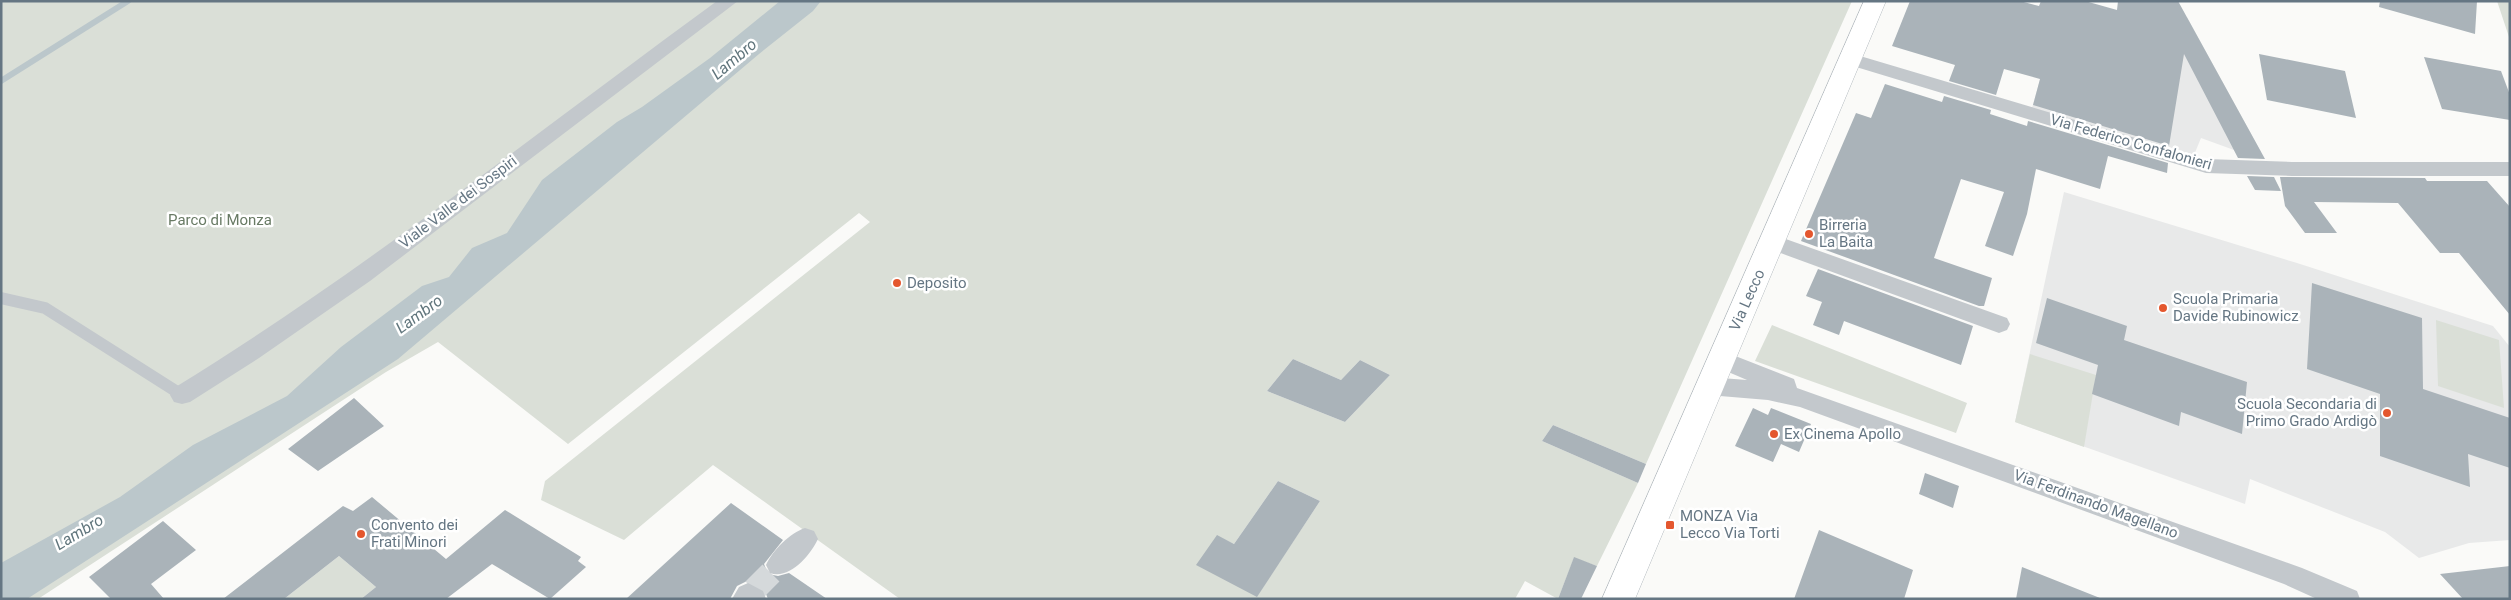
<svg xmlns="http://www.w3.org/2000/svg" width="2511" height="600" viewBox="0 0 2511 600" font-family="Roboto,sans-serif">
<style>
.built{fill:#e8e9e9}
.green{fill:#dadfd7;fill-rule:evenodd}
.water{fill:#bbc7cb}
.lines{fill:none;stroke-linecap:round;stroke-linejoin:round}
.stream{stroke:#bbc7cb;stroke-width:6}
.building{fill:#aab3b9}
.street-tunnel{stroke:#d5d9db;stroke-width:24;stroke-dasharray:24 12;stroke-linecap:butt}
.secondary-casing{stroke:#b3babf;stroke-width:1}
.lane{stroke:#c3c8cc;stroke-width:12}
.street{fill:#c3c8cc;fill-rule:evenodd}
.secondary{fill:#fff;fill-rule:evenodd}
.poi-dot{fill:#e4572e;stroke:#fff;stroke-width:2}
.labels{text-anchor:middle;dominant-baseline:central;stroke-width:5;stroke-linejoin:round;paint-order:stroke}
.street-label{font-size:15px;fill:#657683;stroke:#fff}
.park-label{font-size:15px;fill:#687a64;stroke:#fff}
.poi-label{font-size:15px;fill:#657683;stroke:#fff;text-anchor:start}
.water-label{font-size:16px;font-style:italic;fill:#60757c;stroke:#fff}
</style>
<rect width="100%" height="100%" fill="#fafaf8"/>
<path class="built" d="M2148,15L2187,17L2261,152L2234,150L2201,138L2194,155L2032,108L2057,20Z
M2064,192L2297,263L2493,326L2510,347V540L2469,543L2419,558L2385,532L2250,479L2245,504L2015,422Z"/>
<path class="green" d="M1,1H1852L1646,464L1553,425L1542,441L1638,483L1597,566L1574,558L1558,599L1525,581L1515,599H900L713,465L624,540L541,500L545,481L870,222L859,213L568,444L438,342L386,372L38,599H1ZM1293,359L1341,380L1360,360L1390,375L1345,422L1267,391ZM1278,481L1320,501L1257,596L1217,536L1234,544Z
M2497,1H2510V40Z
M2436,320L2499,340L2504,408L2438,386Z
M1772,325L1967,403L1956,433L1755,361Z
M2030,354L2096,375L2084,447L2015,422Z
M339,556L376,587L361,599H284Z"/>
<path class="water" d="M780,1H821L813,11L759,54L398,359L27,599H1V563L120,497L193,445L287,396L341,347L422,286L449,277L472,248L507,233L542,180L617,122L642,107L710,58Z"/>
<g class="lines">
<path class="stream" d="M1,81L128,1"/>
</g>
<path class="building" d="M1910,1H2020L2039,6L2041,1H2085L2117,10L2118,1H2178L2265,159L2238,158L2184,54L2169,146L2033,105L2040,79L2004,69L1996,95L1949,81L1955,65L1892,46Z
M2380,1H2477L2475,34L2379,7Z
M2259,54L2345,71L2356,118L2267,100Z
M2424,57L2501,71L2510,95V120L2442,109Z
M1885,84L1942,102L1944,96L1991,110L1990,114L2027,126L2028,121L2168,163L2167,173L2108,156L2100,189L2036,169L2027,214L2013,256L1985,246L2004,192L1961,179L1934,258L1992,278L1984,306H1979L1801,241L1856,113L1871,118Z
M2247,176L2274,177L2281,191L2255,190Z
M2280,177L2425,178L2427,181H2487L2510,207V315L2459,253H2440L2398,203L2314,202L2337,233H2305L2285,206Z
M1818,269L1973,326L1961,365L1844,321L1839,335L1813,325L1822,302L1806,296Z
M2312,283L2422,318L2423,389L2510,418V468L2468,454L2470,487L2380,456V394L2307,369Z
M2047,298L2127,326L2124,340L2247,382L2242,434L2181,412L2179,426L2092,394L2098,365L2036,343Z
M1293,359L1341,380L1360,360L1390,375L1345,422L1267,391Z
M354,398L384,426L318,471L288,449Z
M1753,408L1768,415L1771,408L1811,424L1799,452L1781,444L1773,462L1735,446Z
M1553,425L1646,464L1638,483L1542,441Z
M1925,473L1959,486L1953,508L1919,494Z
M1278,481L1320,501L1257,597L1196,565L1217,535L1234,544Z
M372,497L446,559L505,510L581,557L578,561L586,567L550,599L492,564L446,599H361L376,587L339,556L284,599H223L343,506L353,511Z
M731,503L783,540L764,564L768,574L778,576L789,573L827,599H768L764,589L747,581L737,586L730,599H626Z
M163,521L196,550L151,584L164,599H111L89,577Z
M1819,530L1913,570L1904,599H1794Z
M1574,557L1597,566L1581,599H1558Z
M2510,566V599H2463L2440,574Z
M2022,567L2100,598L2099,599H2016Z"/>
<g class="lines">
<path class="street-tunnel" d="M754,590L779,565"/>
<defs>
<path id="secondary" d="M1864,1H1886L1635,599H1602Z"/>
</defs>
<use href="#secondary" class="secondary-casing"/>
<path class="lane" d="M1,298L45,308L182,395"/>
<path class="street" d="M717,1H738L370,281L259,358L190,402L182,404L174,402L170,395L174,388C363,272 537,132 717,1Z
M1850,53L2206,159L2292,162H2510V176H2292L2206,173L1843,63L1841,59L1843,55Z
M1772,234L2007,318L2010,324L2007,330L1999,333L1764,247L1761,242L1764,237Z
M1720,350L1794,379L1797,388L2302,568L2357,591L2360,599H2317L2284,584L1800,407L1768,400L1708,395L1700,393L1696,386L1700,379L1708,377L1747,380L1712,365L1708,359L1712,353Z
M805,528L814,531L818,539C810,556 789,580 770,573L766,565C773,550 790,533 805,528Z
M748,583L763,591L766,599H732L739,587Z"/>
<use href="#secondary" class="secondary"/>
</g>
<g class="poi-dot">
<circle cx="1809" cy="234" r="5"/>
<circle cx="897" cy="283" r="5"/>
<circle cx="2163" cy="308" r="5"/>
<circle cx="2387" cy="413" r="5"/>
<circle cx="1774" cy="434" r="5"/>
<rect x="1665" y="520" width="10" height="10" rx="2.5"/>
<circle cx="361" cy="534" r="5"/>
</g>
<g class="labels">
<g class="street-label">
<text transform="translate(2131 142) rotate(16)">Via Federico Confalonieri</text>
<text transform="translate(458 202) rotate(-37)">Viale Valle dei Sospiri</text>
<text transform="translate(1747 300) rotate(-66)">Via Lecco</text>
<text transform="translate(2096 504) rotate(20)">Via Ferdinando Magellano</text>
</g>
<g class="park-label">
<text x="220" y="220">Parco di Monza</text>
</g>
<g class="poi-label">
<text x="1819" y="225">Birreria<tspan x="1819" dy="17">La Baita</tspan></text>
<text x="907" y="283">Deposito</text>
<text x="2173" y="299">Scuola Primaria<tspan x="2173" dy="17">Davide Rubinowicz</tspan></text>
<text x="2377" y="404" text-anchor="end">Scuola Secondaria di<tspan x="2377" dy="17">Primo Grado Ardigò</tspan></text>
<text x="1784" y="434">Ex Cinema Apollo</text>
<text x="1680" y="516">MONZA Via<tspan x="1680" dy="17">Lecco Via Torti</tspan></text>
<text x="371" y="525">Convento dei<tspan x="371" dy="17">Frati Minori</tspan></text>
</g>
<g class="water-label">
<text transform="translate(734 59) rotate(-40)">Lambro</text>
<text transform="translate(419 314) rotate(-36)">Lambro</text>
<text transform="translate(79 532) rotate(-31)">Lambro</text>
</g>
</g>
<rect width="2511" height="600" fill="none" stroke="#657683" stroke-width="5"/>
</svg>
